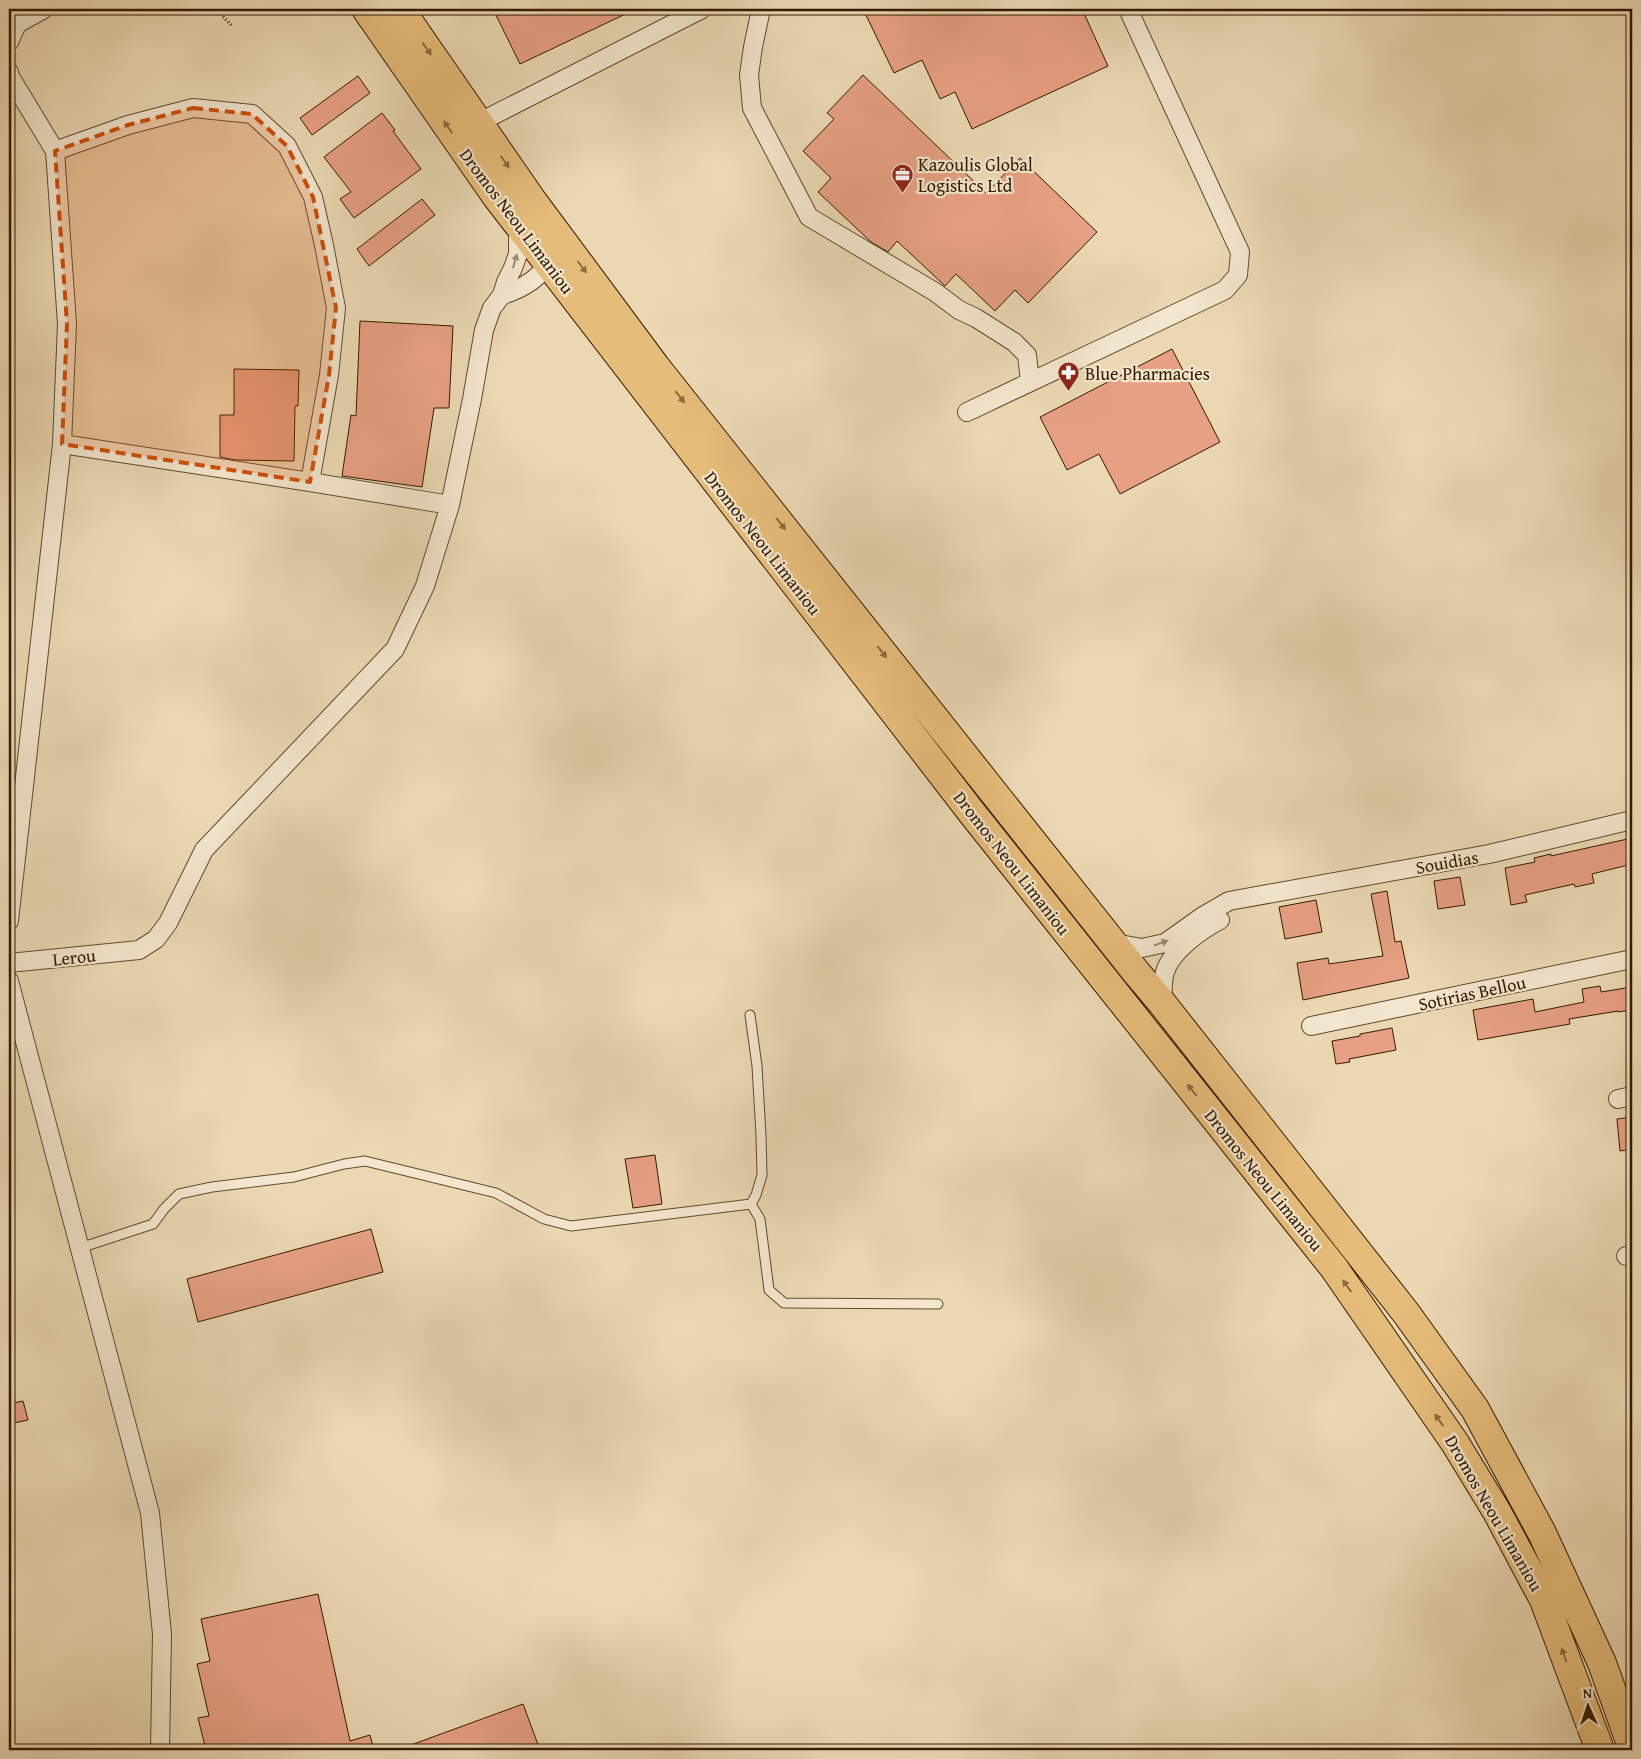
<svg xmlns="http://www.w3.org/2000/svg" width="1641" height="1759" viewBox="0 0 1641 1759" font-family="'Gentium Book Plus',serif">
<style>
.building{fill:#e7a083;stroke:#331900}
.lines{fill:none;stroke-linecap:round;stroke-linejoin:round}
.service-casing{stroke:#61492d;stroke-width:11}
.minor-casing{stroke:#61492d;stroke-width:20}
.primary-casing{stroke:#331900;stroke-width:30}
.path{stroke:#331900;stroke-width:3;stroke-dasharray:1 2.5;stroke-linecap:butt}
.service{stroke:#f2e6ce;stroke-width:9}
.minor{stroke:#f2e6ce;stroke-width:18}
.primary{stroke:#e6bc7a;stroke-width:28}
.oneway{fill:#8c6a3d}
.oneway2{fill:#9c8a71}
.marked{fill:#cd4f0a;fill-opacity:0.2;stroke:#cd4f0a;stroke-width:4;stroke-dasharray:10 6;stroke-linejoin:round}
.labels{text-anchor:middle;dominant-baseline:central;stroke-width:4.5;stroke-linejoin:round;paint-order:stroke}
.poi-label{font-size:18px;fill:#331900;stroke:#f2e6ce;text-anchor:start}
.street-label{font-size:18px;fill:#331900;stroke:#f2e6ce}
</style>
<rect width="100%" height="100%" fill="#ebd8b3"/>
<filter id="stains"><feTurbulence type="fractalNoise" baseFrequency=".004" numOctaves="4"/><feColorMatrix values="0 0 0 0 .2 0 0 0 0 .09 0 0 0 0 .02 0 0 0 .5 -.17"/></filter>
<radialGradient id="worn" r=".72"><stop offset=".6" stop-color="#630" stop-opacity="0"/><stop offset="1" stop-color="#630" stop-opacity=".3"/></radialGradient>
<path class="building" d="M493,9H636L520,64Z
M863,9H1082L1108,66L972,129L955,92L940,99L922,60L894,73Z
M863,75L986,193L1020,158L1097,232L1028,303L1015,290L995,311L956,274L945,286L897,241L888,252L871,242L818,192L831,178L803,151L834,119L827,113Z
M358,76L370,93L312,135L300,118Z
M382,113L395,130L393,131L421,169L354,218L340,199L351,192L324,157Z
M422,199L435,215L369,266L357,249Z
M360,321L453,326L449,408H434L422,487L342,476L351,415L356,416Z
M1172,349L1220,442L1120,494L1099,454L1067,470L1040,417Z
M234,369L299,370L298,406H295L294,461L235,460L220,457V415H234Z
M1632,838V864L1592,874L1594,883L1575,887L1574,884L1525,895L1527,902L1511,905L1505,868L1535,862L1534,858L1551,854V856Z
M1460,877L1465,905L1438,909L1434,881Z
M1387,891L1395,942L1401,941L1409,978L1303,1000L1297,963L1328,958L1329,964L1383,956L1371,894Z
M1316,900L1322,932L1285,939L1279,907Z
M1600,986L1601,992L1632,987V1010L1618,1012V1011L1569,1019L1570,1024L1478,1040L1473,1010L1533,999L1535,1012L1584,1002L1582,989Z
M1392,1028L1396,1050L1349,1059L1350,1062L1336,1064L1332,1041L1360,1036V1034Z
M1632,1117V1149L1620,1151L1617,1119Z
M655,1155L662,1204L633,1208L625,1159Z
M371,1229L383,1272L198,1322L187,1279Z
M23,1401L28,1420L9,1424V1404Z
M318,1594L350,1741L370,1735L374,1750H206L198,1718L209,1716L197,1664L210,1661L201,1619Z
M523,1704L540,1750H401L400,1749Z"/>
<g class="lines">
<defs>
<path id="service" d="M750,1015L757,1066L761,1135L762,1175L756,1195L751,1204
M751,1204L760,1219L769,1290L784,1303L938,1304
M80,1248L153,1224L164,1209L179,1194L212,1187L294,1177L344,1164L365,1161L496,1193L544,1219L571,1226L751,1204"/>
<path id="minor" d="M761,9L753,47L749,75L752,108L809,217L935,292L959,310L976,318L1014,342L1027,355L1030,382
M9,42L17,24L44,9
M9,72V75L55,151L67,324L62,444L9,921
M478,123L702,9
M55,151L128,125L193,108L252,114L287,146L313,197L324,245L336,308L329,375L310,482
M502,295C523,289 544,276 553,255
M967,412L1225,290L1238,275L1240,252L1128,9
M62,444L310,482L450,505
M1114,943L1142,948L1165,943L1203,916L1229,901L1489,854L1632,820
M9,963L139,950L156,939L168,923L204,850L395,649L425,586L450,505L472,399L484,330L492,308L502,295L506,282L513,268L518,254V224
M9,981L150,1513L162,1634L160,1750
M1162,1003C1163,994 1162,981 1165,972C1171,951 1201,930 1220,920
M1311,1026L1632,959
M1618,1099L1632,1096
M1626,1256H1632"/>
<path id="primary" d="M366,9L496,196L972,813L1334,1268L1455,1443L1497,1512L1544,1600L1600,1750
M400,9L532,200L656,367L1136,972L1162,1003L1406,1313L1475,1409L1542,1533L1602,1663L1632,1747"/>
</defs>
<use href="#service" class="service-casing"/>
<use href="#minor" class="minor-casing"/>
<use href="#primary" class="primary-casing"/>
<path class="path" d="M216,9L232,26"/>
<use href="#service" class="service"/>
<use href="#minor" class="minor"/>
<use href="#primary" class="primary"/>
</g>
<defs><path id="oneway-solid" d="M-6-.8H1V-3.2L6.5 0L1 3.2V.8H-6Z" transform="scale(1.25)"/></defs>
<g class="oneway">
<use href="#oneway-solid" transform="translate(427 49) rotate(55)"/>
<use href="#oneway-solid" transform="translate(448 127) rotate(-125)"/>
<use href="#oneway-solid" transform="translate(505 162) rotate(55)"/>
<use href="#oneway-solid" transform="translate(582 267) rotate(53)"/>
<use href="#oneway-solid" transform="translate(680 397) rotate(52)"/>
<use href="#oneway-solid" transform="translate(781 524) rotate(52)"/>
<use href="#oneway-solid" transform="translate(882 652) rotate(52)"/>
<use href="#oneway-solid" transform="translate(1192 1090) rotate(-129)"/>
<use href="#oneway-solid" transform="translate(1347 1286) rotate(-125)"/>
<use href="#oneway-solid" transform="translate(1439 1420) rotate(-125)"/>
<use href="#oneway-solid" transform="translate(1564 1655) rotate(-110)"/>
</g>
<g class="oneway2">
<use href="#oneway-solid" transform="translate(515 261) rotate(-74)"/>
<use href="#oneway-solid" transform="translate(1161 943) rotate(-19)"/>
</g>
<path class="marked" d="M193,108L252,114L287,146L313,197L336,308L329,375L310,482L62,444L67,324L55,151L128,125Z"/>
<defs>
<symbol id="office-pin" viewBox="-11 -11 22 30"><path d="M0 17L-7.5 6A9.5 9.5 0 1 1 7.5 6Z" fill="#8f2418" stroke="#f2e6ce"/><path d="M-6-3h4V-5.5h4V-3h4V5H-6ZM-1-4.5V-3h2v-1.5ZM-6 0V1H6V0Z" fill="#fff"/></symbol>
<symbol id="pharmacy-pin" viewBox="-11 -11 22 30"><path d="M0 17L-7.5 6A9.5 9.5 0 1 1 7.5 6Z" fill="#8f2418" stroke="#f2e6ce"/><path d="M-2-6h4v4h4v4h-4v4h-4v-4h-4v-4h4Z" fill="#fff"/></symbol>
</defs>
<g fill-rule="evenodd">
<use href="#office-pin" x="890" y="162" width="25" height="34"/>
<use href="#pharmacy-pin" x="1056" y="360" width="25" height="34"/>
</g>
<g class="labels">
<g class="poi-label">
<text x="918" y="164">Kazoulis Global<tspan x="918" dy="21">Logistics Ltd</tspan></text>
<text x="1085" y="373">Blue Pharmacies</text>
</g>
<g class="street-label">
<text transform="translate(517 221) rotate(53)">Dromos Neou Limaniou</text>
<text transform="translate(763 543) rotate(52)">Dromos Neou Limaniou</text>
<text transform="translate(1447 862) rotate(-10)">Souidias</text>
<text transform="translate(1012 863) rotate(52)">Dromos Neou Limaniou</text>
<text transform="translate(74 957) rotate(-6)">Lerou</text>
<text transform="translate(1472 993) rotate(-12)">Sotirias Bellou</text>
<text transform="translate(1264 1180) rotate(51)">Dromos Neou Limaniou</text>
<text transform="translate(1494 1513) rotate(60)">Dromos Neou Limaniou</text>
</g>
</g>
<rect width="1641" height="1759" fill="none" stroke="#ebd8b3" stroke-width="30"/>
<rect x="10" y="10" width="1621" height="1739" fill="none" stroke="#331900" stroke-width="2.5"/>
<rect x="15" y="15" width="1611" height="1729" fill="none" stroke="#331900"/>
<g transform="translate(1588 1706) rotate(357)" stroke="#f2e6ce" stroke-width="4" paint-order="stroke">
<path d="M0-4L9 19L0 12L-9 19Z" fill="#331900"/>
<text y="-8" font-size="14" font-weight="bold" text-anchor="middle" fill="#331900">N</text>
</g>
<rect width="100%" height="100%" filter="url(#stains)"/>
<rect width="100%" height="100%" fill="url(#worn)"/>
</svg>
